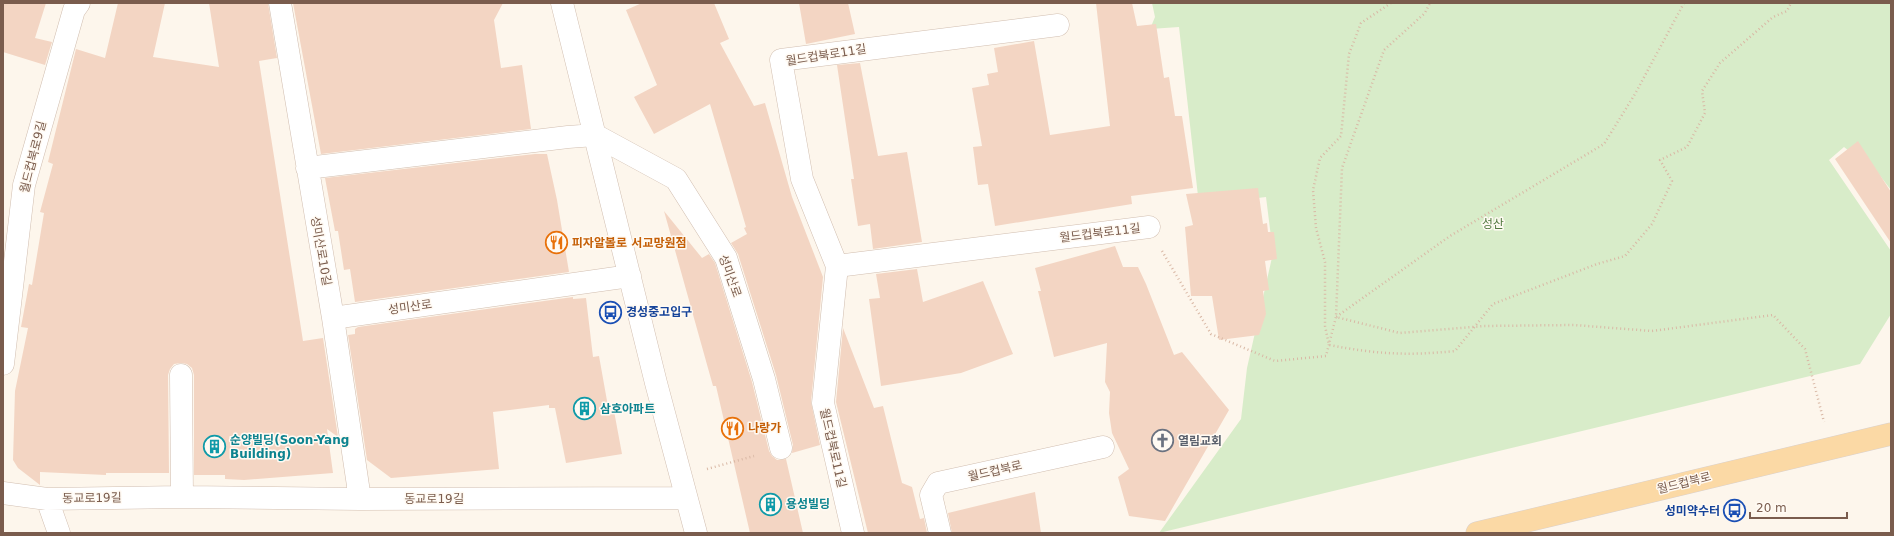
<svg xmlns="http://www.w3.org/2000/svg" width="1894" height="536" viewBox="0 0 1894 536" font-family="'DejaVu Sans','Noto Sans KR',sans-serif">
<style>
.green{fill:#d8ecc9}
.building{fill:#f3d5c3}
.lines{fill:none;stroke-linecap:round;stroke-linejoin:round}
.minor-casing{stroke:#d1beb0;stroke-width:23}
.major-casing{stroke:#dad1cd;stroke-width:23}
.path{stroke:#d9b8a5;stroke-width:2.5;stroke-dasharray:1 3;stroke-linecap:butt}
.minor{stroke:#fff;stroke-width:22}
.major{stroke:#fbd9a5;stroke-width:22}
.labels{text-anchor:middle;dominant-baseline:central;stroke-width:3;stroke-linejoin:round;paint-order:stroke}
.street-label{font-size:12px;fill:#7a5c4d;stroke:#fffaf3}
.park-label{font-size:12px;fill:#537a41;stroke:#fffaf3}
.food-label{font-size:12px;font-weight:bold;fill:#c56008;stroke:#fffaf3;text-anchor:start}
.transit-label{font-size:12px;font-weight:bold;fill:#164399;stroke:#fffaf3;text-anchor:start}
.culture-label{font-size:12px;font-weight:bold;fill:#0d838f;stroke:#fffaf3;text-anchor:start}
.worship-label{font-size:12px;font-weight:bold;fill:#5b616d;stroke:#fffaf3;text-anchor:start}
</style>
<rect width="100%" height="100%" fill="#fdf6ec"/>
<path class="green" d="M1152,3H1891V190L1878,173L1844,147L1829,160L1891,251V314L1860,364L1159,533L1241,419L1247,368L1273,253L1266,197L1199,205L1179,27L1150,29L1155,17Z"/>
<path class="building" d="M3,3H46L35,38L52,42L45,65L3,52Z
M118,3H165L153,57L219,67L209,3H268L277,58L259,61L303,341L323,338L338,437L327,429L333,473L244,480L225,479V475H194V375L192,368L187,364L181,363L174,364L170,369L168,375L169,473H106V475L40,472V485L18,468L13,460L15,391L28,328L21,327L29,284L32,285L44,213L40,212L53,164L48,162L76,49L105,58Z
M293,3H503L494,20L501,68L522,65L531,129L321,154Z
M642,3H714L729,39L720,43L754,106L765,103L792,197L823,277L811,402L820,445L792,453L793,445L776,375L738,254L731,243L747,234L744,228L746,227L710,104L654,134L634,97L657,85L626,10Z
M799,3H848L855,34L806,44Z
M1096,3H1132L1137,26L1156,24L1164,78L1169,77L1175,116H1182L1193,188L1131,196L1132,204L995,226L988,184L978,185L973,147L982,146L972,88L989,85L987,74L998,72L994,48L1034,41L1050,135L1110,126Z
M860,63L878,156L907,152L922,242L873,249L870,224L858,226L851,179H854L837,65Z
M1858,141L1891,192V243L1835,159Z
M535,154H547L557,200L569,272L355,302L350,269L344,270L338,231H335L325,178Z
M1258,188L1263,224L1267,223L1268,232H1274L1277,259L1265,261L1269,290L1263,291L1266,314L1259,335L1219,340L1212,296H1191L1185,227L1193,225L1186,194Z
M664,211L702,258L709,254L715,263L752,382L769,451L772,456L777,460L786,459L803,533H750L716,386H713Z
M1115,246L1123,267H1138L1146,284L1174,355L1182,352L1229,410L1165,521L1129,516L1118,477L1129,469L1112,433L1109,413L1110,392L1105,382L1107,343L1054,357L1038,291H1041L1035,268Z
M917,269L923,302L983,281L1013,354L961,373L881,386L869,299L880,298L876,274Z
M573,297V299L586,298L593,357L599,356L609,412L614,411L622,454L566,463L555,408H549V405L493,412L499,469L391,478L367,460L348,335L355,334V329L358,327Z
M843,328L874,408L883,406L902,483L912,487L920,519L924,518L927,533H868L836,402Z
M1035,492L1041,533H952L948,513Z"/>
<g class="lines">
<defs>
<path id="minor" d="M280,3L333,318L360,499
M562,3L656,383L696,533
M307,168L568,137L595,135L676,179L726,258L764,379L781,448
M837,266L1149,227
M333,318L630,276
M3,364L24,185L74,10L79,3
M181,375L182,497
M3,493L47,499L182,497L360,499L685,498
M47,499L59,533
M853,533L823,403L837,266L802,179L781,60L1058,25
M940,533L931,495L938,483L1103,447"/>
<path id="major" d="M1477,533L1891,434"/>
</defs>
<use href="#minor" class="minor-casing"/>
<use href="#major" class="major-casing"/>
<path class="path" d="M1391,3L1361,23L1349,54L1341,136L1320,158L1313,190L1316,228L1325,262V326L1329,345C1376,354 1407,356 1455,351L1493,304L1597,264L1625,256L1652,224L1672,181L1660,160L1687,147L1705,113L1702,91L1720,63L1773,17L1787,11L1791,3
M1684,3L1635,94L1604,144L1450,236L1336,317L1400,333L1484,326L1574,325L1652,331L1773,315L1805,349L1824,422
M1162,251L1211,334L1275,361L1326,356L1336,317L1342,168L1384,50L1425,13L1430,3
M707,469L754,456"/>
<use href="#minor" class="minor"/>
<use href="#major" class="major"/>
</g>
<defs>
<symbol id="restaurant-ring" viewBox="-11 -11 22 22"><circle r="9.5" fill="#fffaf3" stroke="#e8710a" stroke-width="1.5"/><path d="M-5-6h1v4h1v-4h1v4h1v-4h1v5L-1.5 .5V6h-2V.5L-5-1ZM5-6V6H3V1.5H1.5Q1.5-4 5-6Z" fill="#e8710a"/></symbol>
<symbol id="bus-ring" viewBox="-11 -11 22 22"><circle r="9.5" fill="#fffaf3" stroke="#1a4fb4" stroke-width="1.5"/><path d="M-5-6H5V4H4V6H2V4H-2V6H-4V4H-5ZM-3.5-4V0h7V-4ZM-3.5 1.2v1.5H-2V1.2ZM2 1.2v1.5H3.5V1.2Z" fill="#1a4fb4"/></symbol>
<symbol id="building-ring" viewBox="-11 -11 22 22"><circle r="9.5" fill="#fffaf3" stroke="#0f9aa8" stroke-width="1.5"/><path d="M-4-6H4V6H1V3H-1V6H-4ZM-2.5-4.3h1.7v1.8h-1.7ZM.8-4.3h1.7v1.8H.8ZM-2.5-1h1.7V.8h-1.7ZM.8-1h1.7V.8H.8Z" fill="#0f9aa8"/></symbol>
<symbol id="church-ring" viewBox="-11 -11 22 22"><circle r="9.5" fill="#fffaf3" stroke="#6b7280" stroke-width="1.5"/><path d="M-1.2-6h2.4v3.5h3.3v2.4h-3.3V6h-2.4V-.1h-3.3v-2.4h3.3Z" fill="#6b7280"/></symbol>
</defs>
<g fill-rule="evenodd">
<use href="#restaurant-ring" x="544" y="230" width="25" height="25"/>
<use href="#bus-ring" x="598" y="300" width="25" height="25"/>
<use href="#building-ring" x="572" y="396" width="25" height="25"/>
<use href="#restaurant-ring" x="720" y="416" width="25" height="25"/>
<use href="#church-ring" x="1150" y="428" width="25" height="25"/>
<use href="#building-ring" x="202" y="434" width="25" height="25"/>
<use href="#building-ring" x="758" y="492" width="25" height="25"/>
<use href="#bus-ring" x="1722" y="498" width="25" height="25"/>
</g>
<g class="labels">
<g class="street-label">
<text transform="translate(826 55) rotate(-9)">월드컵북로11길</text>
<text transform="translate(33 157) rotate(-76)">월드컵북로9길</text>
<text transform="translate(1100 233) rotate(-7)">월드컵북로11길</text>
<text transform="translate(321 251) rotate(80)">성미산로10길</text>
<text transform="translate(730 276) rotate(70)">성미산로</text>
<text transform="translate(410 307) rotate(-8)">성미산로</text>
<text transform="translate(833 448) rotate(77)">월드컵북로11길</text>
<text transform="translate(995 471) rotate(-13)">월드컵북로</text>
<text transform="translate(1684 483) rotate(-14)">월드컵북로</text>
<text transform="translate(92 498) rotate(-1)">동교로19길</text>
<text x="434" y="499">동교로19길</text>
</g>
<g class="park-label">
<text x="1493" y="224">성산</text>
</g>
<g class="food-label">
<text x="572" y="243">피자알볼로 서교망원점</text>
<text x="748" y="428">나랑가</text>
</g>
<g class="transit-label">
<text x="626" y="312">경성중고입구</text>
<text x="1720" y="511" text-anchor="end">성미약수터</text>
</g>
<g class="culture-label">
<text x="600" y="409">삼호아파트</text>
<text x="230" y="440">순양빌딩(Soon-Yang<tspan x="230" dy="14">Building)</tspan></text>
<text x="786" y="504">용성빌딩</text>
</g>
<g class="worship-label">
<text x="1178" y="441">열림교회</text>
</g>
</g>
<rect width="1894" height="536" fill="none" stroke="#7a5c4d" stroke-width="8"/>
<path d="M1750 512v6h97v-6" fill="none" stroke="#7a5c4d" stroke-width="2"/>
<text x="1756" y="512" font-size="12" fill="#7a5c4d" stroke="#fffaf3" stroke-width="3" paint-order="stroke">20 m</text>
</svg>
